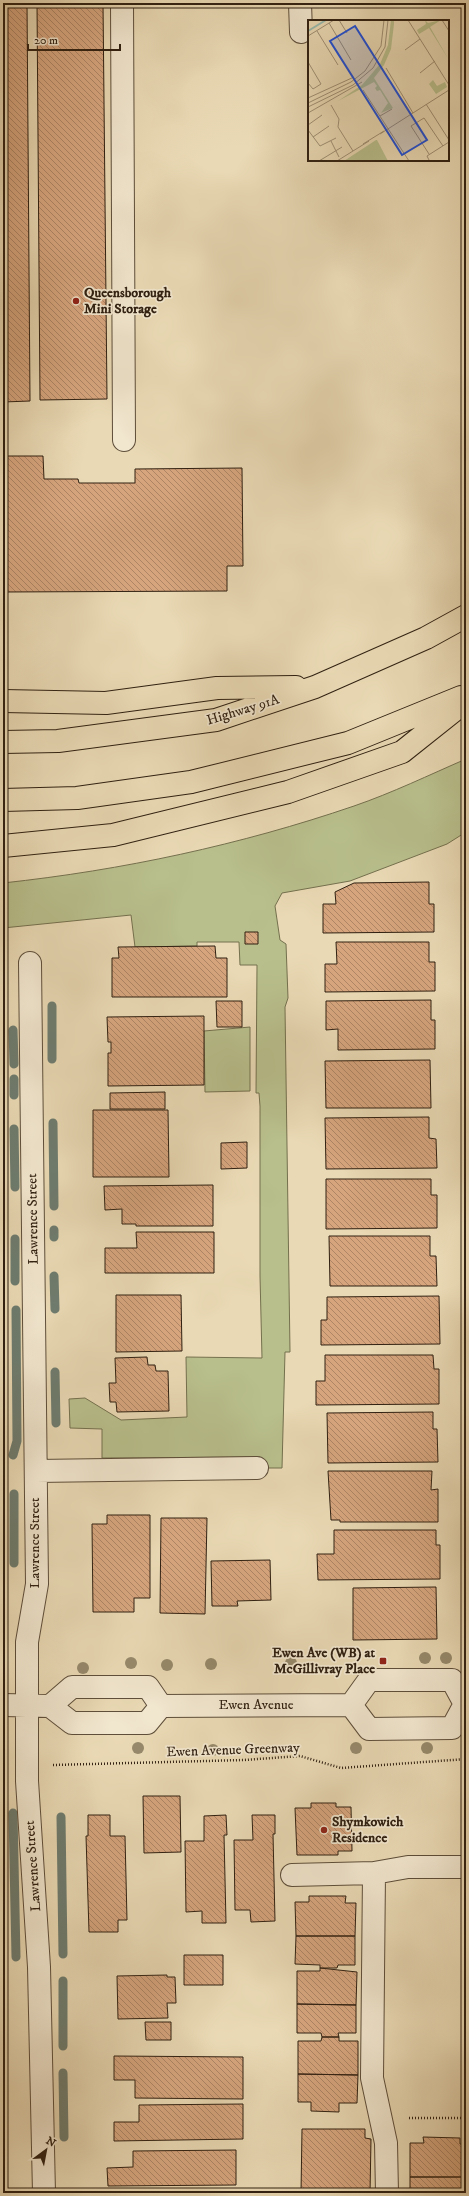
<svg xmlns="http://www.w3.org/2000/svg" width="469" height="2196" viewBox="0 0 469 2196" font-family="'IM FELL DW Pica',serif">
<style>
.green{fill:#b8bf8c;stroke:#74704e}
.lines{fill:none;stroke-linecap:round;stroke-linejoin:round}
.stream{stroke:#6e7c6f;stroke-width:9}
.building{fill:url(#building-back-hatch);stroke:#302011}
.minor-casing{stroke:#5e4e3a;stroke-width:24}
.highway-casing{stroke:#302011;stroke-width:24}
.path{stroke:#302011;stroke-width:2.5;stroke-dasharray:1 2;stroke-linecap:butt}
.minor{stroke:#f1e6ce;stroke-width:22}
.highway{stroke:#e9d9b4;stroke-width:22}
.tree{fill:#96896b}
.poi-dot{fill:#8f2418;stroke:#f1e6ce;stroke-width:1.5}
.labels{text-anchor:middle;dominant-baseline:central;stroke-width:3.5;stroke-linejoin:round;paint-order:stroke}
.poi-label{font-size:14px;font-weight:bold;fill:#302011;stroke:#f1e6ce;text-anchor:start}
.street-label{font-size:14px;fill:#302011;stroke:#f1e6ce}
.inset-river{fill:none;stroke:#97baad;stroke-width:2}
.inset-road{fill:none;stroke:#9f8f73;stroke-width:1}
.view{fill:#1d4ed8;fill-opacity:0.15;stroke:#1d4ed8;stroke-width:2}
.inset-edge{fill:none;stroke:#302011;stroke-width:2}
</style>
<defs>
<pattern id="building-back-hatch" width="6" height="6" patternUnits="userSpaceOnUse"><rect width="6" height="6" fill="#d6a57e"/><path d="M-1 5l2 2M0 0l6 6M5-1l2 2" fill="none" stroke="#ae8666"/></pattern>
</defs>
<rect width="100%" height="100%" fill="#e9d9b4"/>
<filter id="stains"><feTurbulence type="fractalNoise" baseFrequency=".005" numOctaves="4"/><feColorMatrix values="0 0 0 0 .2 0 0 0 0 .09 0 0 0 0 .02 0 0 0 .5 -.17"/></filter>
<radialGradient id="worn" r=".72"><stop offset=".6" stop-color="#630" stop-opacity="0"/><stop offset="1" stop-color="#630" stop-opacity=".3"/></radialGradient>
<path class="green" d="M466,759V832L447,844L350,881L282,893L275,906L280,940L286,944L288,998L285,1007L290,1352H285L282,1468H265L260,1457L102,1458V1429L70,1428L69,1399L85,1398L121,1420L187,1417L186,1357L262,1358L260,1276V1106L259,1093H256L257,965H240L239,942H197V946L135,947L131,915L3,928V883C123,870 240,845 354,806C392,793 429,775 466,759Z
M250,1027V1091L205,1092L204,1031Z"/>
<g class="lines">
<path class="stream" d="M52,1006V1059
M13,1030L14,1064
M14,1079V1095
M53,1123L54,1206
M14,1129L15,1187
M54,1230V1237
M15,1239V1281
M54,1276L55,1309
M55,1372L56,1423
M13,1455L17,1441L16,1310
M14,1494V1563
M13,1813L16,1957
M61,1817L63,1954
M63,1981V2046
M63,2073L64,2137"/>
</g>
<path class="building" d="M3,3H27L30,401L3,402Z
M37,3H103L107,399L40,400Z
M3,456H43L44,479H78L79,483H135V469L242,468L243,566H227V591L3,592Z
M429,882V904H434V932L323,933V904H336L335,892L354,883Z
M245,932H258V944H245Z
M336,942H429V962H435V991L325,992V964H337Z
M215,946L216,958H227V997H112V958H119L118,947Z
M431,1000V1020H435V1049L338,1050V1029L326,1030V1001Z
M216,1001H242V1027H217Z
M204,1016V1085L108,1086V1053H111V1042H108L107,1017Z
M430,1060L431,1108H326L325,1061Z
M165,1092V1109H110V1093Z
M93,1110H168L169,1177H93Z
M429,1117V1138L436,1139L437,1168L326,1169L325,1118Z
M247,1142V1168L221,1169V1143Z
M326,1179H431V1195H437V1228L326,1229Z
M213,1185V1226H136V1224H122V1209L105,1210L104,1186Z
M136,1232H214V1273H105V1248H137Z
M329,1236H430V1256H436L437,1286H330Z
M116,1295H181L182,1351L116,1352Z
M439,1296L440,1344L321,1345V1320H327V1297Z
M325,1355H433L434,1369H439V1404L316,1405V1381H325Z
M147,1357L148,1365H155L156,1371H168L169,1411L117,1412L116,1402H110L109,1383H116L115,1358Z
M433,1412V1429H437L438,1462L328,1463L327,1413Z
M328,1471H432L431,1490L438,1489V1522H340V1520H331Z
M107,1515H150V1598H134V1612H93L92,1524H107Z
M161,1518H207L205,1614L160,1613Z
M334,1530H436V1545H440V1579L318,1580L317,1554H334Z
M270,1560L271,1600L237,1601L238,1606H212L211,1561Z
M436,1587L437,1639L353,1640V1588Z
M143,1796H180L181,1852L144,1853Z
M311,1803H336V1807H351L352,1851H338V1855H297L295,1808H311Z
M88,1815H110V1836H125L127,1920H118V1932H89L86,1836H88Z
M226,1815L227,1835H224L226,1923H202V1911L186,1912L185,1841H204V1816Z
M252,1815H275V1834H273L275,1921L251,1922L250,1910H235L234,1840H253Z
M309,1896H346L345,1903H356L355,1936H296L295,1902H309Z
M296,1936H355V1965H338L337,1968H320V1965L295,1964Z
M184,1955H223V1985H184Z
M320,1968L357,1972L356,2005L297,2004V1971H320Z
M167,1975V1977H175L176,2003H167L168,2018L118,2019L117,1976Z
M297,2004L356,2005V2033H338L339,2037H322L321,2033H297Z
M145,2022H171V2040H146Z
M322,2037H339V2041H358V2075L298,2074V2041H321Z
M114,2056L243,2057V2099L135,2098V2080H114Z
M298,2074L358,2075L357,2103H339V2112L311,2111V2102H298Z
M243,2104V2139L114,2141V2122H139V2105Z
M302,2129H365V2138L371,2139L370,2193H301Z
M423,2137L460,2138V2144H466V2177H410V2143H424Z
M236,2150V2185L108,2186L107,2168L133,2167V2151Z
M410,2177H466V2193H410Z"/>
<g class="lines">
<defs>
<path id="minor" d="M122,3L124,440
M300,3L301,32
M30,963L37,1584L27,1642V1781L39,1967L44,2193
M36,1471L257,1468
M3,1705L50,1706L72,1723H147L161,1706
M351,1705L369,1729L452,1728L465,1704
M351,1705L369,1680H452L465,1704
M50,1706L72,1687H148L161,1706
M161,1706L351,1705
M292,1875L374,1873
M387,2193L386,2143L372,2078L374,1873L408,1867H466"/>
<path id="highway" d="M3,701L106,703L217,688L296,687
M3,742L58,741L216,720L315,687L426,638L466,616
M3,800L77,798L191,782L348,743L461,697
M3,846L113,835L288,792L402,752L466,701"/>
</defs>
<use href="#minor" class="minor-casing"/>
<use href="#highway" class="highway-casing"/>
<path class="path" d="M53,1765L244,1760L300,1756L341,1768L466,1759
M409,2118H466"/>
<use href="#minor" class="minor"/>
<use href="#highway" class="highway"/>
</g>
<g class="tree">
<circle cx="425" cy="1658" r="6"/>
<circle cx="446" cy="1658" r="6"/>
<circle cx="131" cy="1663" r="6"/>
<circle cx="291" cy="1663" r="6"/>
<circle cx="211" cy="1664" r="6"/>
<circle cx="167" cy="1665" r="6"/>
<circle cx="83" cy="1668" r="6"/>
<circle cx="138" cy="1748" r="6"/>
<circle cx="356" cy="1748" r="6"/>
<circle cx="427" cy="1748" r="6"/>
<circle cx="213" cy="1750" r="6"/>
</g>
<g class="poi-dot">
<circle cx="76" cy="301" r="4"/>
<rect x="379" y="1657" width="8" height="8" rx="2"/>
<circle cx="324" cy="1830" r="4"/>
</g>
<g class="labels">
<g class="poi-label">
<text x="84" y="293">Queensborough<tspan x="84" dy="16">Mini Storage</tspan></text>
<text x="375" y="1653" text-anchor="end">Ewen Ave (WB) at<tspan x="375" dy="16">McGillivray Place</tspan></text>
<text x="332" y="1822">Shymkowich<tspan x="332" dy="16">Residence</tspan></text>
</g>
<g class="street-label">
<text transform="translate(243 710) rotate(-17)">Highway 91A</text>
<text transform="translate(33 1219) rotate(-91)">Lawrence Street</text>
<text transform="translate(35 1543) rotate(-90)">Lawrence Street</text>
<text x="256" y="1705">Ewen Avenue</text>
<text transform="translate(233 1750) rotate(-2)">Ewen Avenue Greenway</text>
<text transform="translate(33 1866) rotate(-94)">Lawrence Street</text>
</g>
</g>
<g transform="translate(308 20)">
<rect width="141" height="141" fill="#e9d9b4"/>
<path d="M83,0H86V4L83,29L76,45L66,58L85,88L73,93L80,83L72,70L69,71L67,68L69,66L66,62L30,81L54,65L72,44L80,25ZM117,0L120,3L133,0L122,7L141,40L121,8L111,14L109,10L118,4ZM125,60L129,66L137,62L139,67L128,74L121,64ZM69,120L80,141H36L68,120Z" fill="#b8bf8c"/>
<path class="inset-river" d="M0,11L18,0"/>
<path class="inset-road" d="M31,0L39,13M100,0L141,65M134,0L141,11M21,3L43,40M9,11L30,45M0,16L26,0M97,30L112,19M0,42L13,64L5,69L0,63M78,48L105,93M112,53L127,41M55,70L101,141M0,78L46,57M0,83L43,62L57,51L73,26L76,0M118,84L141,120M23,85L31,99L30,107L45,131M0,87L45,65L65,48L77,27L80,0M0,93L54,62M72,96L84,89M0,105L14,95M0,110L12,126L28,118M72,114L141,70M5,117L21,106M23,121L31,137M55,124L76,111M121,134L103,106L116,98L135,126M121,140L119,136L141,122M11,141L34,127M29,141L61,121"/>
<path class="view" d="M47,6L119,120L94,135L22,21Z"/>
<rect width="141" height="141" class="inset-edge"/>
</g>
<rect width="469" height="2196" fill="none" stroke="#e9d9b4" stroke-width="16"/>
<rect x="4" y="4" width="461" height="2188" fill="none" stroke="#302011" stroke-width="2"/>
<rect x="8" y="8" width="453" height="2180" fill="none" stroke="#302011"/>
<g transform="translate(46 2150) rotate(32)" stroke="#f1e6ce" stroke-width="3" paint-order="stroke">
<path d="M0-3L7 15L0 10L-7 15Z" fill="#302011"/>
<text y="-6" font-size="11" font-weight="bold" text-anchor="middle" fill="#302011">N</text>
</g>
<path d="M28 44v6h92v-6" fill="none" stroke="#302011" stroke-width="2"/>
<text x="34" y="44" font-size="12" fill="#302011" stroke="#f1e6ce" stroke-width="3" paint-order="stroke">20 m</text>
<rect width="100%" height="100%" filter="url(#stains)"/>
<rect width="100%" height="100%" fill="url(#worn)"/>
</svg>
